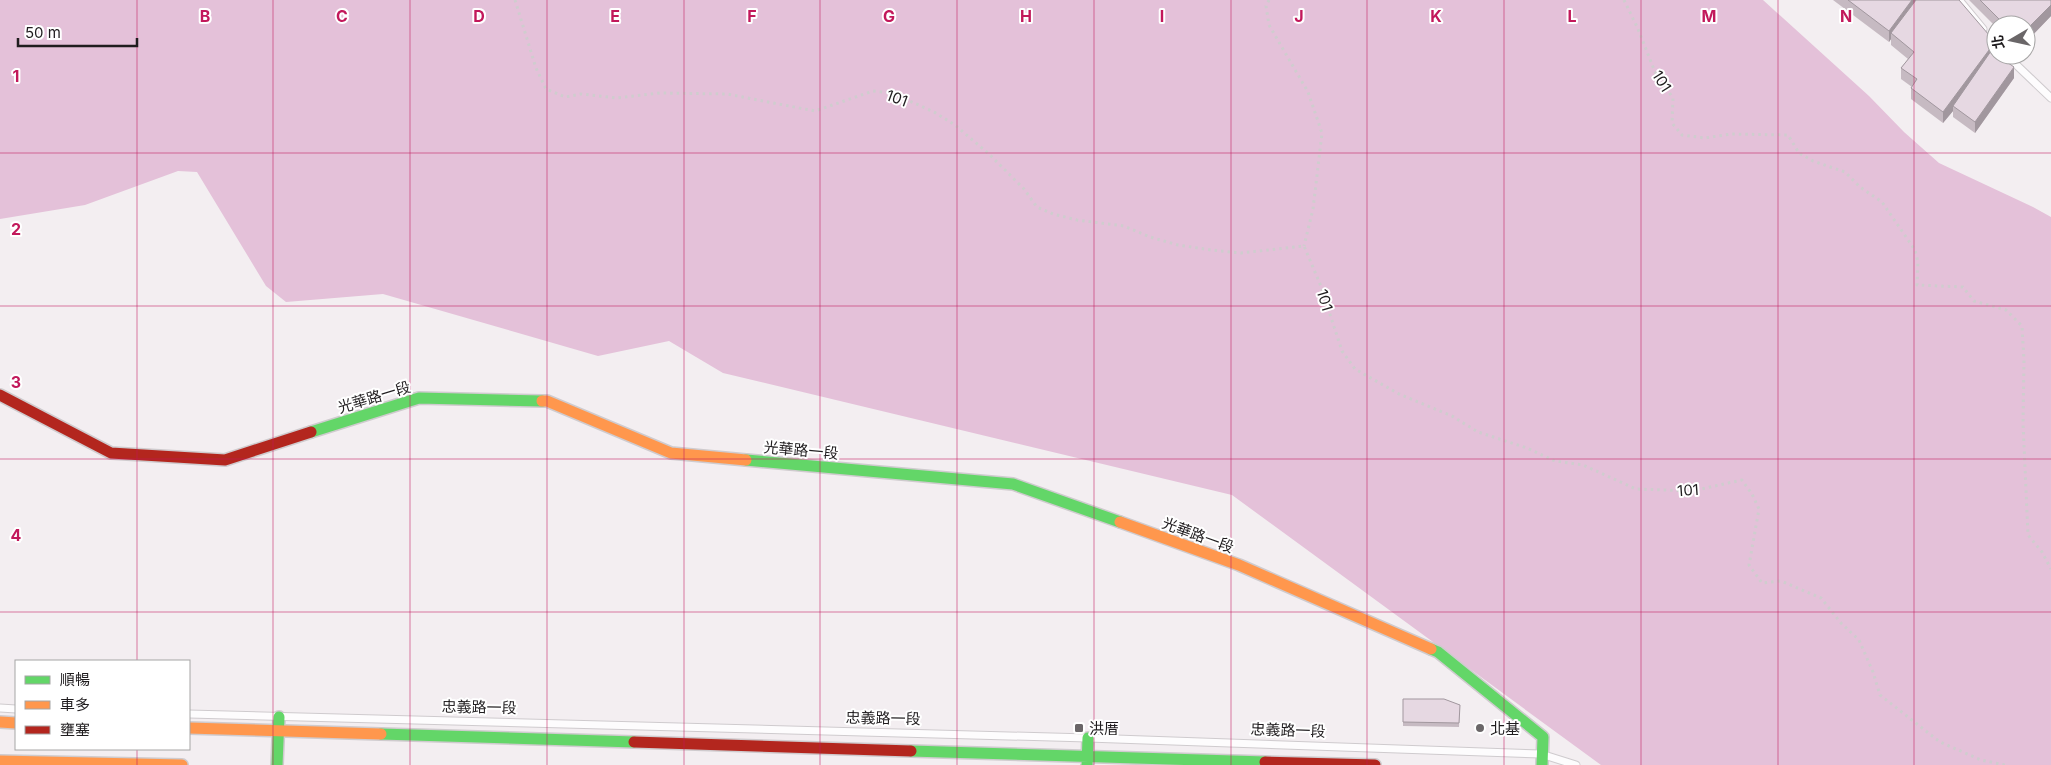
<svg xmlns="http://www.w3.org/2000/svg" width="2051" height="765" viewBox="0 0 2051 765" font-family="Inter,'Noto Sans TC',sans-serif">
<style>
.forest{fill:#e4c1d9}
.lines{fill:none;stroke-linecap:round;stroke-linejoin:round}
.lane-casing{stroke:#cfcbce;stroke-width:9}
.fast-casing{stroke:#cfcbce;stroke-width:14}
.slow-casing{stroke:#cfcbce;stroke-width:14}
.jam-casing{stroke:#cfcbce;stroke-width:14}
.path{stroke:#cfcdce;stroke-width:3;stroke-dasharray:2.5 4;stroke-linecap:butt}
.lane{stroke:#fdfcfd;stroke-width:7}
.fast{stroke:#63d668;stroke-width:11}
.slow{stroke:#ff974d;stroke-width:11}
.jam{stroke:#b3261e;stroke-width:11}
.wall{fill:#c6bac2}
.shaded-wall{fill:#a1979e}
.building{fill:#e6d8e2;stroke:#a1979e}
.grid{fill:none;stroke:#c2185b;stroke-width:1;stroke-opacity:0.55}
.poi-dot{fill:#6a6668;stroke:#fff;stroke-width:2}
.labels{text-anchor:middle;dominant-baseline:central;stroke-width:4;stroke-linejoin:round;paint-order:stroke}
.street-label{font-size:15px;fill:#201d1f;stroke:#fff}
.poi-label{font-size:15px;fill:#201d1f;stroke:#fff;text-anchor:start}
.grid-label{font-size:16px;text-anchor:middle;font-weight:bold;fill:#c2185b;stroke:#fff;stroke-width:4;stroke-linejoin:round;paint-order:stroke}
</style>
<rect width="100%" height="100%" fill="#f3eef1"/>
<path class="forest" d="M0,0H1763L1869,96L1904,132L1939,163L2033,207L2051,217V765H1601L1232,495L723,373L669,341L598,356L383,294L286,302L266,286L197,172L178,171L85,205L0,219Z"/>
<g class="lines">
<defs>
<path id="lane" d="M1959,0L1983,29
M2006,55L2051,98
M0,708L16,709
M189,714L1088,738L1541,754L1576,765"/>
<path id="fast" d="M311,432L419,398L542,401
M746,460L1013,484L1120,522
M1431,649L1438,652L1543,737L1542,765
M381,734L634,742
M911,751L1265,762
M277,765L279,717
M1087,765L1088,738"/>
<path id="slow" d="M542,401H547L671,453L746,460
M1120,522L1239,565L1431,649
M0,722L16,723
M189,728L381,734
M0,761L182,765"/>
<path id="jam" d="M0,395L111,453L225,460L311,432
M634,742L911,751
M1265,762L1375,765"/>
</defs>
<use href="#lane" class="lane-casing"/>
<use href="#fast" class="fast-casing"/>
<use href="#slow" class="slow-casing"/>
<use href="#jam" class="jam-casing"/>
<path class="path" d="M515,0L536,68L546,89L565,97L581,94L617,98L660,93L727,94L815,111L873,91L892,93L934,112L955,125L989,154L1024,189L1037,207L1053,214L1077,220L1124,226L1150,237L1178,245L1211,250L1241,253L1304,246L1320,284L1342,351L1355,369L1399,394L1452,416L1478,432L1527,448L1555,461L1583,465L1636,489L1692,491L1742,480L1752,494L1759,509L1749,565L1762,583L1781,581L1821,598L1841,623L1859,640L1873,672L1880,695L1940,742L1981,760L2005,765
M1269,0L1266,6L1269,25L1308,92L1322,133L1313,209L1304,246
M1624,0L1638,29L1655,72L1673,98L1672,123L1682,135L1705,138L1731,134L1788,135L1799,153L1813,161L1845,172L1860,187L1882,202L1915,250L1918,262L1917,285L1963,287L1974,301L2006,310L2022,326L2024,361L2023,423L2028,535L2042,552L2051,569"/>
<use href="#lane" class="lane"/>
<use href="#fast" class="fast"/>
<use href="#slow" class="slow"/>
<use href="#jam" class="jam"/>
</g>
<path class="wall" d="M1833,0H1959L1995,54L2014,78L1975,133L1953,117V111L1943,123L1911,99V88L1912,87L1901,79V68L1908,59L1891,45V39L1889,42Z
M1969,0H2051V16L2026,42V25H1996V27Z
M1403,699L1460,705L1459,727L1403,726Z"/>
<path class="shaded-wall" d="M1912,0H1920L1891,33V39L1889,42V31Z
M2051,5V16L2026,42V30Z
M1995,42V54L1953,106V111L1943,123V112Z
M2014,67V78L1975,133V122Z"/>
<path class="building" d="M1848,0H1912L1889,31Z
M1916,0H1959L1995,42L1943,112L1911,88L1917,79L1901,68L1914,52L1891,33Z
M1980,0H2051V5L2026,30V25H2005Z
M1991,51L2014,67L1975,122L1953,106Z
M1403,699H1444L1460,705L1459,723L1403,722Z"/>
<path class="grid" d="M137,0V661M273,0V765M410,0V765M547,0V765M684,0V765M820,0V765M957,0V765M1094,0V765M1231,0V765M1367,0V765M1504,0V765M1641,0V765M1778,0V765M1914,0V765M0,153H2051M0,306H2051M0,459H2051M0,612H2051M137,749V765"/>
<g class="poi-dot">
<rect x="1074" y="723" width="10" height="10" rx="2.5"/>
<circle cx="1480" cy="728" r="5"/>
</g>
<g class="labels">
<g class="street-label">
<text transform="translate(1662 81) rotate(58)">101</text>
<text transform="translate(897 98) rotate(20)">101</text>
<text transform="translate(1325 300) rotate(73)">101</text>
<text transform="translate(374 397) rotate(-17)">光華路一段</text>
<text transform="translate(801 450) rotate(5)">光華路一段</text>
<text transform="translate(1688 490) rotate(-4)">101</text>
<text transform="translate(1198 535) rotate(20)">光華路一段</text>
<text transform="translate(479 707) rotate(1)">忠義路一段</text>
<text transform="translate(883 718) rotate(1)">忠義路一段</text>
<text transform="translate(1288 730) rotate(2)">忠義路一段</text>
</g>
<g class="poi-label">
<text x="1089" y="728">洪厝</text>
<text x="1490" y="728">北基</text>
</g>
</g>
<g class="grid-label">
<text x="205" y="22">B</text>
<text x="342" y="22">C</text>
<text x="479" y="22">D</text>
<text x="615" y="22">E</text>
<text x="752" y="22">F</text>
<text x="889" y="22">G</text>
<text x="1026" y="22">H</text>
<text x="1162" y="22">I</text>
<text x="1299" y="22">J</text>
<text x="1436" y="22">K</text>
<text x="1572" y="22">L</text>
<text x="1709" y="22">M</text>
<text x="1846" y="22">N</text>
<text x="16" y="82">1</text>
<text x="16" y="235">2</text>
<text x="16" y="388">3</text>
<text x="16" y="541">4</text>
</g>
<rect x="15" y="660" width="175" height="90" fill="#ffffff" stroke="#a6a5a5"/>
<rect x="25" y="676" width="25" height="8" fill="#63d668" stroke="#a6a5a5"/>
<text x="60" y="685" font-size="15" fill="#201d1f">順暢</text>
<rect x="25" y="701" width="25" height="8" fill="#ff974d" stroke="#a6a5a5"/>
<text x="60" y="710" font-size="15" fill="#201d1f">車多</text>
<rect x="25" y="726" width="25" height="8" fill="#b3261e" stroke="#a6a5a5"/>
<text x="60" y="735" font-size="15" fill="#201d1f">壅塞</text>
<g transform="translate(2011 40) rotate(261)"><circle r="24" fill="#ffffff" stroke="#a6a5a5"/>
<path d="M0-4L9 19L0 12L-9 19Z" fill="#6a6668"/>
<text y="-8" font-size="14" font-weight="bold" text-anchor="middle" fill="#201d1f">北</text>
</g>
<path d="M18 38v8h119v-8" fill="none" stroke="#201d1f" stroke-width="2.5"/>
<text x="25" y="38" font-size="15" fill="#201d1f" stroke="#ffffff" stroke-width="4" paint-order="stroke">50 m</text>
</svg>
